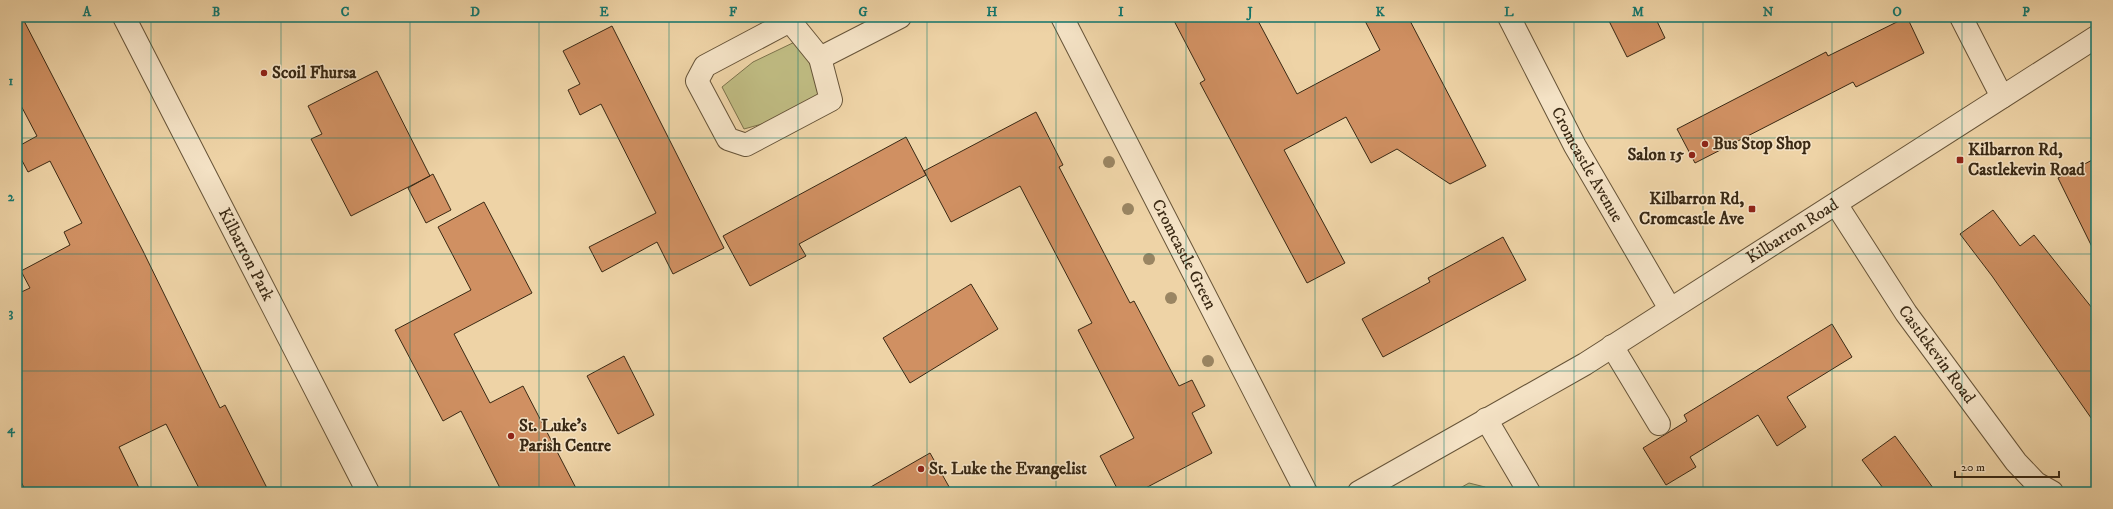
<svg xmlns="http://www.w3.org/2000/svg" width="2113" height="509" viewBox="0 0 2113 509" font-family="'IM FELL DW Pica',serif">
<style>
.green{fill:#bfbb82;stroke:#7c724b}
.building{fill:#d09062;stroke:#3a2914}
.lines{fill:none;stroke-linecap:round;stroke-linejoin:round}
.minor-casing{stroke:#675438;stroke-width:24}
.minor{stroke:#f4e2c5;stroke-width:22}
.tree{fill:#9a8562}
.grid{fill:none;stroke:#0f766e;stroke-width:1;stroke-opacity:0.55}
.poi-dot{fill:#8f2418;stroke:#f4e2c5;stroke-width:1.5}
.labels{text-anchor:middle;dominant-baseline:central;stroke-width:3;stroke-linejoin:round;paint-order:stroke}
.poi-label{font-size:17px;font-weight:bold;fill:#3a2914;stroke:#f4e2c5;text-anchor:start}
.street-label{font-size:17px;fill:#3a2914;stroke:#f4e2c5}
.neatline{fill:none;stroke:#0f766e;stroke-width:1.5}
.grid-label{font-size:13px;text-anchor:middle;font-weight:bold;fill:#0f766e}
</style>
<rect width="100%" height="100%" fill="#eed3a6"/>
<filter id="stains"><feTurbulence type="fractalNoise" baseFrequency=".005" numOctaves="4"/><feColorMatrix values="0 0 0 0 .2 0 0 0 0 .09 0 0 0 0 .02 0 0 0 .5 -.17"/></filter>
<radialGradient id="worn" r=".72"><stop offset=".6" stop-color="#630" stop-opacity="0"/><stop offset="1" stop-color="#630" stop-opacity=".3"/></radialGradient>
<path class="green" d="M801,39L827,91L780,119L744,129L722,87L753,62Z
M1469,483L1485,487L1491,492H1453Z"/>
<path class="building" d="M17,17H22L143,251L220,408L225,405L269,492H201L166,424L119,447L141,492H26L17,473V294L30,288L21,271L70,245L64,232L82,223L50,161L28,172L17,151V147L37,136L17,98Z
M1172,17H1256L1297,94L1380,50L1363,17H1408L1486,166L1450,184L1397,149L1371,163L1346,117L1284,150L1345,263L1307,283L1200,83L1205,80Z
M1607,17H1655L1665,38L1627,57Z
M1907,17L1924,53L1856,87L1853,82L1695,163L1677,129L1826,52L1828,56Z
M612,26L724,248L673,274L657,242L602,272L589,247L656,213L601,104L580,115L568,90L580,84L563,51Z
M377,71L430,176L351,216L311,139L322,134L308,106Z
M1036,112L1063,165L1059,167L1130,303L1134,301L1179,386L1192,380L1205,406L1192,413L1212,453L1138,492H1119L1100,456L1134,438L1078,330L1092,323L1020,186L951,222L924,171Z
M906,137L926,175L799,244L806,256L750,286L723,236Z
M2096,158V255L2058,178Z
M433,174L451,210L426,223L408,188Z
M484,202L532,293L454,334L490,403L523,386L578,492H502L461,411L443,421L395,330L471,290L438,227Z
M1993,210L2020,246L2034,235L2096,313V425L1992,276L1960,234Z
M1503,237L1526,280L1383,357L1362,319L1430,282L1428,278Z
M971,284L998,329L910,383L883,338Z
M1832,324L1852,357L1787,397L1806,427L1777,446L1758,415L1690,457L1696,467L1666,485L1643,448L1687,421L1684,415Z
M624,356L654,415L618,434L587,376Z
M1895,436L1915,463L1936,492H1886L1862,460Z
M930,453L952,492H862Z"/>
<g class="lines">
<defs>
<g id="minor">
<path id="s1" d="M124,17L368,492"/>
<path id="s2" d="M1062,17L1306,492"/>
<path id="s3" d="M1509,17L1575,146L1670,309"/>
<path d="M1961,17L2002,97"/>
<path d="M790,21L820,58L831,100L746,145L728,139L697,81L705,66Z"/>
<path d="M820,58L900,17"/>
<path id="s4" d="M1836,204L1906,313L2016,462L2036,483L2052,492"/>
<path d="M1612,346L1659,424"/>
<path d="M1486,419L1529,492"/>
<path id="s5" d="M1359,492L1585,364L2096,37"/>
</g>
</defs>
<use href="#minor" class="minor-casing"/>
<use href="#minor" class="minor"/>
</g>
<g class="tree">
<circle cx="1109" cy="162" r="6"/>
<circle cx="1128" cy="209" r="6"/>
<circle cx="1149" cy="259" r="6"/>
<circle cx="1171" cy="298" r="6"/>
<circle cx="1208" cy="361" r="6"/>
</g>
<path class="grid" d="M151,17V492M281,17V492M410,17V492M539,17V492M669,17V492M798,17V492M927,17V492M1056,17V492M1186,17V492M1315,17V492M1444,17V492M1574,17V492M1703,17V492M1832,17V492M1962,17V492M17,138H2096M17,254H2096M17,371H2096"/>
<g class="poi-dot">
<circle cx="264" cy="73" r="4"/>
<circle cx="1705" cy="144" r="4"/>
<circle cx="1692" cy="155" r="4"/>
<rect x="1956" y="156" width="8" height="8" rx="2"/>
<rect x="1748" y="205" width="8" height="8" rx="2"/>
<circle cx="511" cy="436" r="4"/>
<circle cx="921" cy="469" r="4"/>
</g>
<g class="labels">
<g class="poi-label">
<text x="272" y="73">Scoil Fhursa</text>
<text x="1713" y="144">Bus Stop Shop</text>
<text x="1968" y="150">Kilbarron Rd,<tspan x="1968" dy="20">Castlekevin Road</tspan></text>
<text x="1684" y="155" text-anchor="end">Salon 15</text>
<text x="1744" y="199" text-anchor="end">Kilbarron Rd,<tspan x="1744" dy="20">Cromcastle Ave</tspan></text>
<text x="519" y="426">St. Luke's<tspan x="519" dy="20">Parish Centre</tspan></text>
<text x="929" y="469">St. Luke the Evangelist</text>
</g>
<g class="street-label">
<text stroke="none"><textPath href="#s3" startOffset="167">Cromcastle Avenue</textPath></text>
<text stroke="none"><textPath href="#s5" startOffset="506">Kilbarron Road</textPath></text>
<text stroke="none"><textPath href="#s1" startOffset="267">Kilbarron Park</textPath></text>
<text stroke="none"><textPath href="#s2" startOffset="267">Cromcastle Green</textPath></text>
<text stroke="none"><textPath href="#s4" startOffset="181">Castlekevin Road</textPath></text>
</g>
</g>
<rect width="2113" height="509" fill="none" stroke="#eed3a6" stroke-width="44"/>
<path d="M1955 471v6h104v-6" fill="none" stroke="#3a2914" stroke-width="2"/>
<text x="1961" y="471" font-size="12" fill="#3a2914" stroke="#f4e2c5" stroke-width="3" paint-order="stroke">20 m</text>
<rect x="22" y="22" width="2069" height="465" class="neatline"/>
<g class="grid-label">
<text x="87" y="16">A</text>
<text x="216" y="16">B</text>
<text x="345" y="16">C</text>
<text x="475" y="16">D</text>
<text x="604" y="16">E</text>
<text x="733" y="16">F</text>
<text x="863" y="16">G</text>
<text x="992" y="16">H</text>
<text x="1121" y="16">I</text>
<text x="1250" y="16">J</text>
<text x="1380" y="16">K</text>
<text x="1509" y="16">L</text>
<text x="1638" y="16">M</text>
<text x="1768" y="16">N</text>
<text x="1897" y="16">O</text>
<text x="2026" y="16">P</text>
<text x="11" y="85">1</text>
<text x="11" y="201">2</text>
<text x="11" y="317">3</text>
<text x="11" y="433">4</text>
</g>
<rect width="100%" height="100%" filter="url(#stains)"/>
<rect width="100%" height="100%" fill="url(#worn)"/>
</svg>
